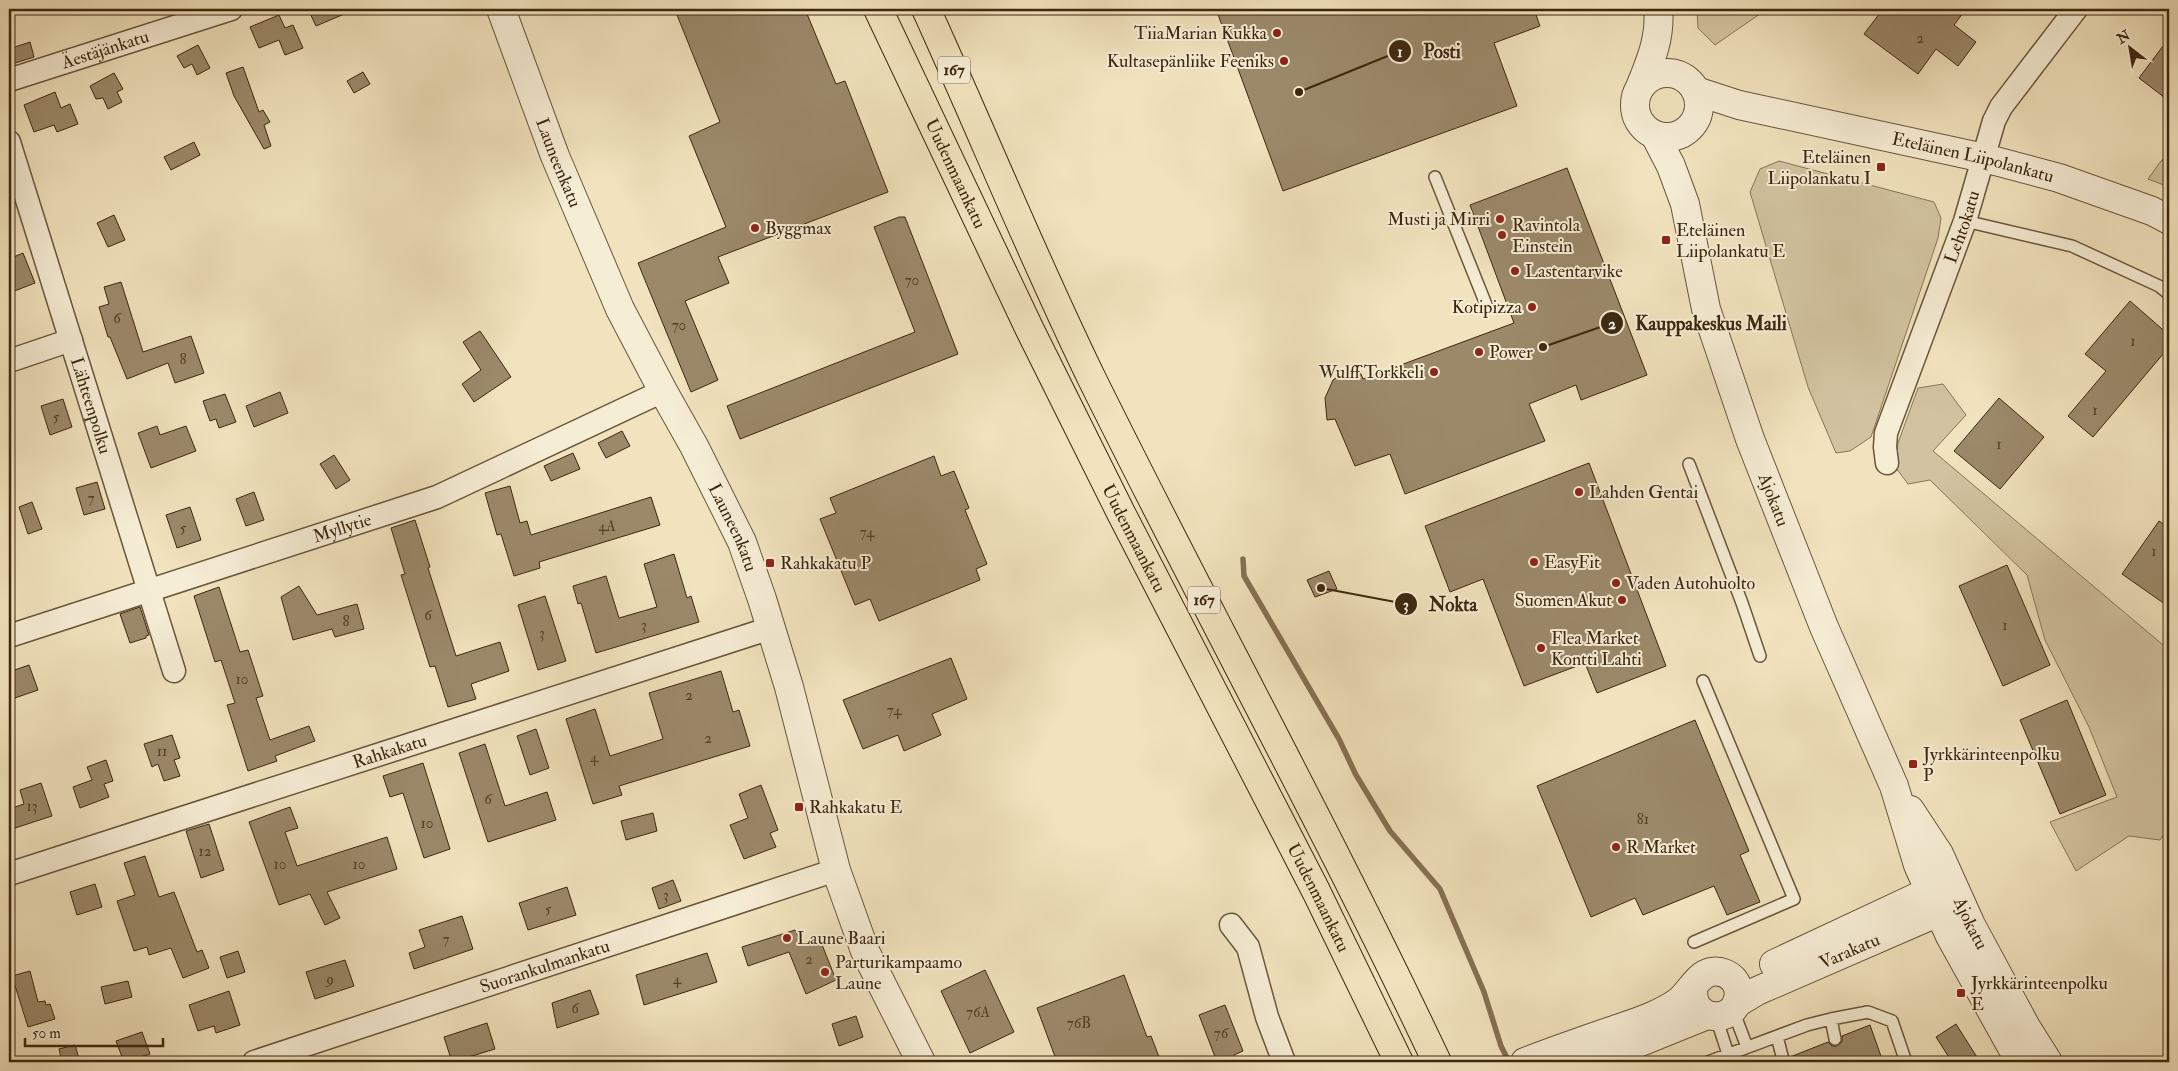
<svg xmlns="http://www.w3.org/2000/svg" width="2178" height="1071" viewBox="0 0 2178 1071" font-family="'IM FELL Double Pica',serif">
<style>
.green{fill:#d2c3a0;stroke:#887558}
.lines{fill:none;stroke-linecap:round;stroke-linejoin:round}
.stream{stroke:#847154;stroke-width:5.5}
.building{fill:#9b896a;stroke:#3d270f}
.service-casing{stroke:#6a563b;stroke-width:14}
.minor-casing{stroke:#6a563b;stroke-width:25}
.tertiary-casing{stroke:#6a563b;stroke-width:30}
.primary-casing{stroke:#3d270f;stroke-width:30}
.service{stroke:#f6edd5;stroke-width:11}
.minor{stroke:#f6edd5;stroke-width:22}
.tertiary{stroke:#f6edd5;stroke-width:28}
.primary{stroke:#f1e3be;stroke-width:28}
.poi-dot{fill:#8f2418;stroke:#f6edd5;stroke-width:2}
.labels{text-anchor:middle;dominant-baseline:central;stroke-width:4;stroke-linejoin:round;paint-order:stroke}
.number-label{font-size:15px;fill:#544026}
.shield{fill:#f6edd5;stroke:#74624a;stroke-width:1}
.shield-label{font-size:16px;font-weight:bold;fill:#3d270f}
.poi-label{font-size:18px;fill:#3d270f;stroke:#f6edd5;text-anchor:start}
.street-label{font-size:18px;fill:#3d270f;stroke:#f6edd5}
.leader{fill:none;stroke:#3d270f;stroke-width:2}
.callout-dot{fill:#3d270f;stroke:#f6edd5;stroke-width:2}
.mark-label{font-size:15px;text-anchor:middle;font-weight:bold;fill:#fff}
.callout-label{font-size:19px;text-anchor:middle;font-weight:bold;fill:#3d270f;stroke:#f6edd5;stroke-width:4;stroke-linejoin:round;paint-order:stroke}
</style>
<rect width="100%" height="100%" fill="#f1e3be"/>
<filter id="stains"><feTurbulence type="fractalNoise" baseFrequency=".004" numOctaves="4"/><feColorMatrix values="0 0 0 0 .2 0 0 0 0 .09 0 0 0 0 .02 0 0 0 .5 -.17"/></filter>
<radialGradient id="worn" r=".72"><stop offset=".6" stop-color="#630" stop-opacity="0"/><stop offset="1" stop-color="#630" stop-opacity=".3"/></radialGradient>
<path class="green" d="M1697,9H1767L1715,45L1698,28Z
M2169,154V187L2148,179L2161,161Z
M1779,161L1934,202L1941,218L1938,238L1871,437L1850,451L1836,453L1808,387L1750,192L1760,169Z
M1943,384L1966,415L1933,451L2169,650V827L2160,840L2129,836L2076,871L2050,822L2117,797L2089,727L2045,640L2027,575L1930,480L1908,484L1896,468L1898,443L1918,388Z"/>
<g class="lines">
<path class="stream" d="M1243,559L1244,576L1339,739L1356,775L1390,831L1440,889L1484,992L1501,1046L1509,1062"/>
</g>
<path class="building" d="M308,9H356L316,26Z
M682,9H805L836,84L845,81L888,192L718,257L729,283L685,301L718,380L691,392L638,263L726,227L689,136L720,122L677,15L683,12Z
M1216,9H1534L1540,26L1494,43L1517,106L1283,191Z
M1883,9H1966L1954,25L1976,42L1958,66L1936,49L1918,74L1864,34Z
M279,15L285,28L293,25L303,48L285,55L279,40L259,48L250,27Z
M2169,38V101L2139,78Z
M30,42L34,57L9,65V49Z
M198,45L210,68L197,75L192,64L184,68L177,56Z
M243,67L259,112L263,110L270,122L264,125L271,146L264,149L234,96L226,73Z
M363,72L370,84L354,93L347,81Z
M114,73L123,89L117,92L122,102L108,109L103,98L96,99L90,86Z
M55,92L61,108L70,104L78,124L57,132L54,125L34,132L24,105Z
M194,142L200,155L171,170L164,157Z
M1567,168L1647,375L1581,400L1576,385L1529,404L1545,441L1405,494L1390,454L1355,466L1335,419L1327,420L1325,398L1333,380L1346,371L1349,376L1360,372L1363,379L1514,323L1470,205Z
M114,215L125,240L108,247L97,223Z
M899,217H905L958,354L740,439L727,406L915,332L874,227Z
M23,253L35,283L12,292L9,283V259Z
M121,282L143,352L191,336L204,373L175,383L168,363L127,379L110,337H108L99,307L109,304L104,287Z
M2130,301L2169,335V347L2093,437L2068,416L2106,371L2085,354Z
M480,331L511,377L474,402L462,384L481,370L463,342Z
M280,392L288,413L254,427L246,406Z
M225,394L236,422L219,428L216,419L210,421L203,401Z
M1999,398L2044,437L2000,489L1954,451Z
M63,399L72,427L50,435L41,406Z
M157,426L160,435L186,426L196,451L151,468L138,433Z
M622,431L630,446L606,458L598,443Z
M573,453L580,469L551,481L544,466Z
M334,455L350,480L336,489L320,464Z
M934,456L941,476L954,471L969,508L965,510L987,564L976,569L980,580L879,621L870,599L855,605L820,519L836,513L830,498Z
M1589,463L1666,666L1597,693L1585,663L1524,686L1483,579L1450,592L1425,526Z
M97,482L105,509L84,515L76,488Z
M510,486L520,523L527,521L531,535L651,497L660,525L539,562L540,568L514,576L501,534L497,535L485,493Z
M254,492L264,520L246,526L236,499Z
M32,502L42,529L28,534L19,507Z
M190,507L201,540L177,548L166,515Z
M415,520L430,567L428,568L456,656L500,642L509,671L471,684L476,699L448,707L435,666L430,667L401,575L405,574L391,528Z
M2159,521L2169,528V607L2122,574Z
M674,554L687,598L691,596L699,622L596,653L581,603L578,604L573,586L606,576L619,618L657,607L644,564Z
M2007,565L2050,665L2003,686L1959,586Z
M1329,571L1337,589L1315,597L1307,580Z
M299,586L317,615L357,604L364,629L335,637L332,629L293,640L281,597Z
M219,587L240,652L248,650L263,696L256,698L270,740L309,726L315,741L275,756L277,761L248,771L227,705L235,703L221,660L215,662L194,596Z
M545,596L566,661L538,670L518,605Z
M140,607L149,635L146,636V638L130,643L120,614Z
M951,658L967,699L932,714L941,735L904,751L898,735L863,749L843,700Z
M29,665L38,690L9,700V672Z
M721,671L733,712L739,710L750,746L619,786L622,795L593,804L566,719L595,709L610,756L663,739L649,693Z
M2067,700L2106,795L2060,814L2020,720Z
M1695,720L1749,851L1740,855L1760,902L1727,915L1714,886L1643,915L1635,898L1591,917L1537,786Z
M536,729L549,768L530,775L517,736Z
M172,735L180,758L174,760L180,776L164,781L158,764L152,767L144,744Z
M485,744L505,806L547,792L556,820L488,842L459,753Z
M106,760L113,781L104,784L109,797L80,808L73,787L92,780L87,767Z
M423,763L450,849L424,858L403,793L390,797L383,776Z
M41,783L52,816L12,829L9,819V809L24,804L20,790Z
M761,785L778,830L770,833L776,847L744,859L730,825L748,818L739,794Z
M290,807L298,828L285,832L297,866L387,837L397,869L327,892L340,918L325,925L310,894L279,905L249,822Z
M653,813L657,831L626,840L621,821Z
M209,824L224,870L201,878L186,831Z
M145,856L159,897L174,892L197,952L202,950L209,968L183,978L171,948L149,955L147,947L134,951L117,901L135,895L124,863Z
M673,880L681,901L659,909L652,888Z
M95,884L102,907L77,915L70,892Z
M567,887L576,915L528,930L519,903Z
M462,916L473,949L414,969L409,953L425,947L419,930Z
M795,930L802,944L819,937L836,980L806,994L789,952L748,966L742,947Z
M238,951L245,972L227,978L220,957Z
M707,953L717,982L644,1005L636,975Z
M345,960L354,986L315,999L306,972Z
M985,970L1014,1032L970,1053L941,991Z
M30,971L38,1002L45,1001L46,1005L50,1004L55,1019L28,1027L12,976Z
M1124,975L1147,1037L1151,1036L1161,1062H1057L1037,1008Z
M128,981L132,997L105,1004L101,987Z
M590,990L599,1014L557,1028L552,1003Z
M229,991L240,1025L216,1033L214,1026L198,1031L189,1005Z
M1225,1005L1243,1051L1234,1055L1237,1062H1217L1199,1015Z
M856,1016L863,1037L839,1046L832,1024Z
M487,1023L495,1049L452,1062L444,1037Z
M1956,1024L1980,1062H1952L1936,1037Z
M1870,1025L1883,1062H1790V1057L1828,1042L1832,1046H1837L1842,1042V1036Z
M142,1032L150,1054L124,1062L116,1041Z
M75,1045L80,1062H62L59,1049Z"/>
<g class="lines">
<defs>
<path id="service" d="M1435,177L1487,307
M1965,221L2072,246L2159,286L2169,294
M1689,464L1742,603L1760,656
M1694,942L1794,899L1703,681
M1733,1010L1747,1047
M1716,1017L1728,1054
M1831,1019L1835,1039
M1777,1036L1783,1060
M1708,1062L1807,1025L1831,1019L1868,1012L1892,1021L1906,1062"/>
<g id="minor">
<path id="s1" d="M9,80L231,9"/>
<path id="s2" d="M9,142L174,671"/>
<path d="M9,361L71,340"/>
<path id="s3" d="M1887,463L1885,447L1886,433L1965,221L1994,121L2001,107L2076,9"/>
<path id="s4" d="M9,636L437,497L663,391"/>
<path id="s5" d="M9,874L771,628"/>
<path d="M1231,925L1248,947L1267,1017L1284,1062"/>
<path id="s6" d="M254,1062L836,870"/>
</g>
<g id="tertiary">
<path id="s7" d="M501,9L555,156L620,309L663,391L694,446L742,542L762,599L789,687L836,870L865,951L921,1062"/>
<circle cx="1667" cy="105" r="32"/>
<path d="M1641,85C1651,60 1661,36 1658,9"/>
<path id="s8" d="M1696,91L1739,105L1984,158L2059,178L2152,211L2169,220"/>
<path id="s9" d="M1655,135L1671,166L1685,204L1706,309L1750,439L1824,627L1894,786L1918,865L1950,936L2020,1062"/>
<path id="s10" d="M1910,810L1939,854L1971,925L2026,1027L2048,1062"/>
<path d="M1774,964L1930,891L1947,888"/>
<path id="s11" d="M1737,1003L1757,991L1939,912L1952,898"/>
<path d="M1525,1062C1553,1051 1582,1041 1611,1031C1634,1023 1658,1016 1678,1002C1689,994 1697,975 1711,972C1729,969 1744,985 1737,1002C1732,1018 1710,1021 1699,1009C1694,1004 1693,996 1693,988"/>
<path d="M1591,1062L1707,1015"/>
</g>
<g id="primary">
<path id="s12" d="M878,9L1030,330L1121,513L1316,891L1399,1062"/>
<path d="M926,9C982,132 1033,258 1092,379C1205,608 1328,831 1437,1062"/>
</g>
</defs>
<use href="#service" class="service-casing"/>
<use href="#minor" class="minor-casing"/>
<use href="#tertiary" class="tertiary-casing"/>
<use href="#primary" class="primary-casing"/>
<use href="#service" class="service"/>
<use href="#minor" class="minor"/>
<use href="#tertiary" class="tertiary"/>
<use href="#primary" class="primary"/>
</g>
<g class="poi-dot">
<circle cx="1277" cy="33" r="5"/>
<circle cx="1284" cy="61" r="5"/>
<rect x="1876" y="162" width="10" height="10" rx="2.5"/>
<circle cx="1500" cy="219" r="5"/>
<circle cx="755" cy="228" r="5"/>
<circle cx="1502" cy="235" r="5"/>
<rect x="1661" y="235" width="10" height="10" rx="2.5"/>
<circle cx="1515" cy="271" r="5"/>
<circle cx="1532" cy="307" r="5"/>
<circle cx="1479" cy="352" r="5"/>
<circle cx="1434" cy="372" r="5"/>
<circle cx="1579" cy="492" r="5"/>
<circle cx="1534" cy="562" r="5"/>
<rect x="765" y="558" width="10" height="10" rx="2.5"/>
<circle cx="1616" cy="583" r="5"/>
<circle cx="1622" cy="600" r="5"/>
<circle cx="1541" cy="648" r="5"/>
<rect x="1908" y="759" width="10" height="10" rx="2.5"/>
<rect x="794" y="802" width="10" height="10" rx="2.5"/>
<circle cx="1616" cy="847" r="5"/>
<circle cx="787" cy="938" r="5"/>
<circle cx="825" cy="972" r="5"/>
<rect x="1956" y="988" width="10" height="10" rx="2.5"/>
</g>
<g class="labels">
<g class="number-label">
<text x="1920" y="38">2</text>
<text x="912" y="280">70</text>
<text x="117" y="318">6</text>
<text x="679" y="325">70</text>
<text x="2133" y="341">1</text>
<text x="183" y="359">8</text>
<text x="2095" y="410">1</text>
<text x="56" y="417">5</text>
<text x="1999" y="444">1</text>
<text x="91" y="498">7</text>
<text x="607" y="526">4A</text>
<text x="183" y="528">5</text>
<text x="867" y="532">74</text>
<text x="2154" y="551">1</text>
<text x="428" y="615">6</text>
<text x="346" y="621">8</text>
<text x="644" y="625">3</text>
<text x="2005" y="625">1</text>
<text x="542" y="633">3</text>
<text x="242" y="679">10</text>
<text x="689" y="695">2</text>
<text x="894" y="710">74</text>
<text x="708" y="738">2</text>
<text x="162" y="751">11</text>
<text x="594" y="757">4</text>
<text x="488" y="799">6</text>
<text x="32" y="806">13</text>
<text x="1643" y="819">81</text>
<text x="427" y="823">10</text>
<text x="205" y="851">12</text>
<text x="280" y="864">10</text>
<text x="359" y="864">10</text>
<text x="666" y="895">3</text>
<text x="548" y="909">5</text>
<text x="446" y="939">7</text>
<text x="809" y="959">2</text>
<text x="330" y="979">9</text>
<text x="677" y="979">4</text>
<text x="575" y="1008">6</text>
<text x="978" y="1012">76A</text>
<text x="1079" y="1023">76B</text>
<text x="1221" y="1033">76</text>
</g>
<g class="shield">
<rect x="938" y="56.5" width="32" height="27" rx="4"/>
<rect x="1188" y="586.5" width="32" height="27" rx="4"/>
</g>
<g class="shield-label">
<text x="954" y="70">167</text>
<text x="1204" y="600">167</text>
</g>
<g class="poi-label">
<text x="1267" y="33" text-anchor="end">TiiaMarian Kukka</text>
<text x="1274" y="61" text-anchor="end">Kultasepänliike Feeniks</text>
<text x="1871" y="157" text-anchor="end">Eteläinen<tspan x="1871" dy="21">Liipolankatu I</tspan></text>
<text x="1490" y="219" text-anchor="end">Musti ja Mirri</text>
<text x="1512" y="225">Ravintola<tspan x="1512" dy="21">Einstein</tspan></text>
<text x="765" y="228">Byggmax</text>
<text x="1676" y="230">Eteläinen<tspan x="1676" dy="21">Liipolankatu E</tspan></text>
<text x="1525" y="271">Lastentarvike</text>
<text x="1522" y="307" text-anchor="end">Kotipizza</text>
<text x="1489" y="352">Power</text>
<text x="1424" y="372" text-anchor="end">Wulff Torkkeli</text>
<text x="1589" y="492">Lahden Gentai</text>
<text x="1544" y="562">EasyFit</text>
<text x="780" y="563">Rahkakatu P</text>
<text x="1626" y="583">Vaden Autohuolto</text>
<text x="1612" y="600" text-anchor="end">Suomen Akut</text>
<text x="1551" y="638">Flea Market<tspan x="1551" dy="21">Kontti Lahti</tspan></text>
<text x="1923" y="754">Jyrkkärinteenpolku<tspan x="1923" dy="21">P</tspan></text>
<text x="809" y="807">Rahkakatu E</text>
<text x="1626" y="847">R Market</text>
<text x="797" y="938">Laune Baari</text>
<text x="835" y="962">Parturikampaamo<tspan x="835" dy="21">Laune</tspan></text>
<text x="1971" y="983">Jyrkkärinteenpolku<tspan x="1971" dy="21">E</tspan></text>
</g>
<g class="street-label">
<text stroke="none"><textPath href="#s1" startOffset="101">Äestäjänkatu</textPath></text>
<text stroke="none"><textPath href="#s8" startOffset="285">Eteläinen Liipolankatu</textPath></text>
<text stroke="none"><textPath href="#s7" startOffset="164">Launeenkatu</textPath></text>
<text stroke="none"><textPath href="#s12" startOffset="182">Uudenmaankatu</textPath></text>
<text stroke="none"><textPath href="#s3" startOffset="250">Lehtokatu</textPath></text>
<text stroke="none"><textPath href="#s2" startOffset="276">Lähteenpolku</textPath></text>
<text stroke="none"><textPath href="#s9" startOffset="385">Ajokatu</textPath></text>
<text stroke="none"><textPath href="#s7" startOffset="569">Launeenkatu</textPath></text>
<text stroke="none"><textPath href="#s4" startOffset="350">Myllytie</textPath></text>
<text stroke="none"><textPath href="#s12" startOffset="588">Uudenmaankatu</textPath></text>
<text stroke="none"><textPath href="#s5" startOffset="400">Rahkakatu</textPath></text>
<text stroke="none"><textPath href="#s12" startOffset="992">Uudenmaankatu</textPath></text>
<text stroke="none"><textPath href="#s10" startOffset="129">Ajokatu</textPath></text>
<text stroke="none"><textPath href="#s11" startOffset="124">Varakatu</textPath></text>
<text stroke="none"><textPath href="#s6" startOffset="306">Suorankulmankatu</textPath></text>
</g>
</g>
<path class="leader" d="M1299 92L1400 51M1543 347L1612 323M1321 588L1406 604"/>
<g class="callout-dot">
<circle cx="1299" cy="92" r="5"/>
<circle cx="1543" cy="347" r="5"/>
<circle cx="1321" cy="588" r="5"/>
<circle cx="1400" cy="51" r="12"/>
<circle cx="1612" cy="323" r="12"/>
<circle cx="1406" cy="604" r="12"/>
</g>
<g class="mark-label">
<text x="1400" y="57">1</text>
<text x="1612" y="329">2</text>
<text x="1406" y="610">3</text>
</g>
<g class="callout-label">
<text x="1442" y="58">Posti</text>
<text x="1711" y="330">Kauppakeskus Maili</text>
<text x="1453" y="611">Nokta</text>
</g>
<rect width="2178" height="1071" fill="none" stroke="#f1e3be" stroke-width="30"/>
<rect x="10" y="10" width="2158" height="1051" fill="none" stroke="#3d270f" stroke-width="2.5"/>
<rect x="15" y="15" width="2148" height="1041" fill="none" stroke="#3d270f"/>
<g transform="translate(2130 48) rotate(329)" stroke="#f6edd5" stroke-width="4" paint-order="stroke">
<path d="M0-4L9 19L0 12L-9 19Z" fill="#3d270f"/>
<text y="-8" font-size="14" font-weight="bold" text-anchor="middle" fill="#3d270f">N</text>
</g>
<path d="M25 1038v8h138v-8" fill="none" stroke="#3d270f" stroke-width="2.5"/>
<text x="32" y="1038" font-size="15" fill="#3d270f" stroke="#f6edd5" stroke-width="4" paint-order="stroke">50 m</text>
<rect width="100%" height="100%" filter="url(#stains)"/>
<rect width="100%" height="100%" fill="url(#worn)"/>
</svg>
